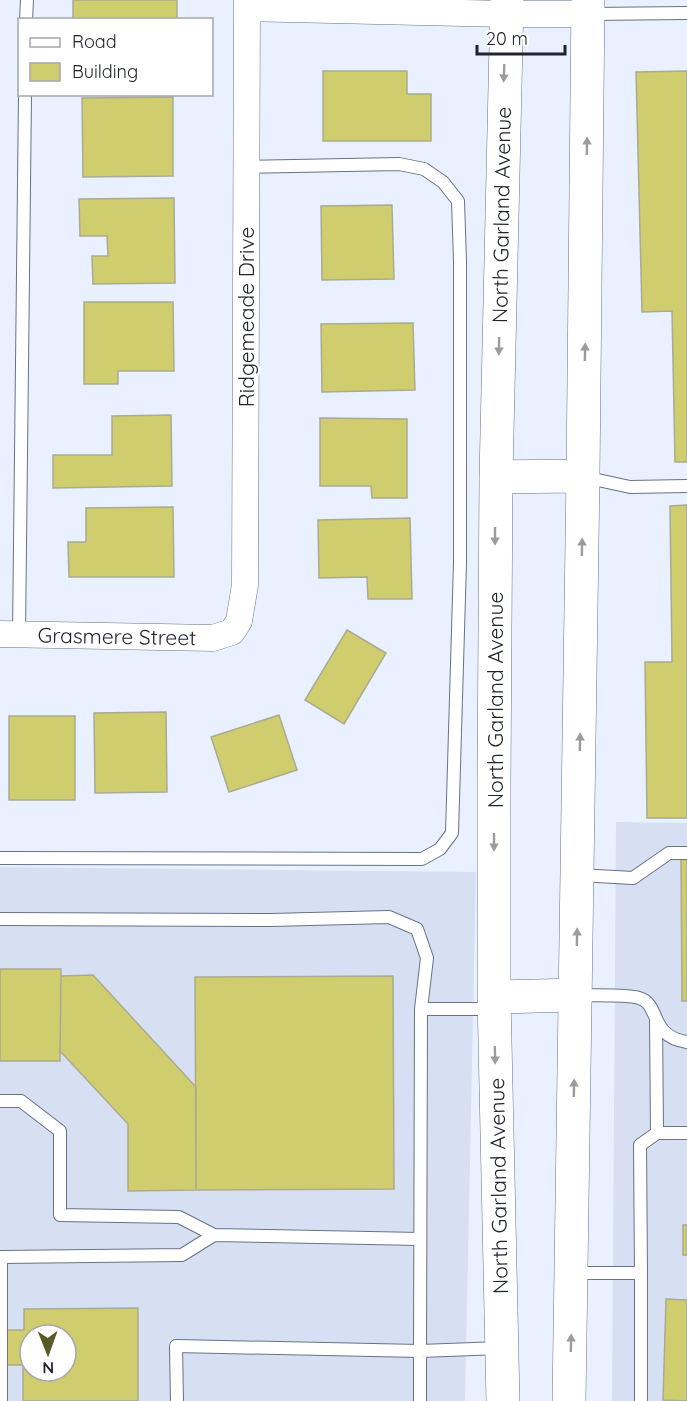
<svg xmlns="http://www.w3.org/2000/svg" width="687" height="1401" viewBox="0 0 687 1401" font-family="Quicksand,sans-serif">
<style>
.built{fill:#d7e0f3;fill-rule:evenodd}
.building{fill:#cfcd6d;stroke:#aaab91;stroke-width:1.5;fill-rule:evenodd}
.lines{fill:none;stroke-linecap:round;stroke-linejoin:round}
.lane-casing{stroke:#687287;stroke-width:14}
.street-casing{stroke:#687287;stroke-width:27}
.secondary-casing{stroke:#687287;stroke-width:34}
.lane{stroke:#fff;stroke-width:12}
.street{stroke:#fff;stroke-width:26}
.secondary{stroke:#fff;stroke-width:33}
.oneway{fill:#9b9ca0}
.labels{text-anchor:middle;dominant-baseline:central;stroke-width:5;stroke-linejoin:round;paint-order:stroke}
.street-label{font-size:21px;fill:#20242d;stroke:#fff}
</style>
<rect width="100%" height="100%" fill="#e9f0ff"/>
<path class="built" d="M616,822L687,823V1401H612Z
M0,867L476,872L465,1401H0ZM30,1335H66V1371H30Z"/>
<path class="building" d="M73,0H177V20H73Z
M323,71H407V94H431V141H323Z
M687,71V462H675L672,311L642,312L636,72Z
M173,97V176L83,177L82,98Z
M174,198L175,283L93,284L92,256H108L107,236H80L79,199Z
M392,205L394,279L322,280L321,206Z
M84,302H173L174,371H118V384H84Z
M413,323L415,390L322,392L321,324Z
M171,415L172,486L53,488V455H112V416Z
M320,418L407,419V498H372L371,486H320Z
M687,505V818H647L645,662H672L670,506Z
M173,507L174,577H69L68,542H86V508Z
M410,518L412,599H368L367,577L319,578L318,520Z
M347,630L386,653L344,724L305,700Z
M166,712L167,792L95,793L94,713Z
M279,715L297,770L229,792L211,737Z
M9,716H75V800H9Z
M681,859H687V1001H682Z
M0,969H61L60,1061H0Z
M93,975L196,1087V1190L128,1191V1124L60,1051L61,976Z
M393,976L394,1189L196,1190L195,977Z
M683,1225H687V1255H683Z
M666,1299L687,1300V1401L663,1400Z
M138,1308V1401H23V1365H2V1330H24V1309ZM30,1335H66V1371H30Z"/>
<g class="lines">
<defs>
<path id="lane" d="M589,14L687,13
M26,20L27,0
M584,477L630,487L687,486
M19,635L25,94
M0,858L422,859L440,849L452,833L460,563V261L458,201L443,182L424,169L399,164L246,167
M579,875L633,878L669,853H687
M0,919L271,920L389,917L417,929L427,958L421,1009
M578,995C593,996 626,994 639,998C661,1004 648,1036 687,1042
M493,1009H421L420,1351L501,1348
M656,1020L657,1133
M0,1101H21L60,1131V1215L179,1217L214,1235L420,1239
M573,1273H641L640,1145L657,1133H687
M1,1401V1257L182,1255L214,1235
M177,1401L176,1346L420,1351V1401
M641,1401V1273"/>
<path id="street" d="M247,8L507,14H588
M0,634L213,638L232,632L239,621L245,585L247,0"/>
<path id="secondary" d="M496,477L583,476
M494,997L576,995
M503,1401L494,997V783L496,477L507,0
M569,1401L583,476L588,0"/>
</defs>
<use href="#lane" class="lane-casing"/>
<use href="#street" class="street-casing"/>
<use href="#secondary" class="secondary-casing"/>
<use href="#lane" class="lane"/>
<use href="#street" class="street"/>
<use href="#secondary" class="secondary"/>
</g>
<defs><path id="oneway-solid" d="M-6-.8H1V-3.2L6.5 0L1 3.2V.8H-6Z" transform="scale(1.5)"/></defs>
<g class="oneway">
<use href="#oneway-solid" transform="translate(504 73) rotate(92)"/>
<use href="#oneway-solid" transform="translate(587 146) rotate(-89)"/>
<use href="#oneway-solid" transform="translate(499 346) rotate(91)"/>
<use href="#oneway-solid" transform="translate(585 352) rotate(-89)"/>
<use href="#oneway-solid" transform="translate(495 536) rotate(90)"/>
<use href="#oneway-solid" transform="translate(582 547) rotate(-89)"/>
<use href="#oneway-solid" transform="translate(580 742) rotate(-89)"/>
<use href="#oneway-solid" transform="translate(494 842) rotate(90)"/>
<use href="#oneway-solid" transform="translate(577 937) rotate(-89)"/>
<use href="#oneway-solid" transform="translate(495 1055) rotate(89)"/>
<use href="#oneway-solid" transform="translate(574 1088) rotate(-89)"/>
<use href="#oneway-solid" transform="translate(571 1343) rotate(-89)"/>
</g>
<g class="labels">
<g class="street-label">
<text transform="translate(501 215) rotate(-89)">North Garland Avenue</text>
<text transform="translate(246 317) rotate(-90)">Ridgemeade Drive</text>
<text transform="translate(117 636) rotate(1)">Grasmere Street</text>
<text transform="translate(495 700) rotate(-90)">North Garland Avenue</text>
<text transform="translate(498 1186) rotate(-91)">North Garland Avenue</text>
</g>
</g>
<rect x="18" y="18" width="195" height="78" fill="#ffffff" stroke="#a6a7ab" stroke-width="1.5"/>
<rect x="30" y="38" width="30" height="9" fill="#ffffff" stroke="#a6a7ab" stroke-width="1.5"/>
<text x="72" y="48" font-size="18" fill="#20242d">Road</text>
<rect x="30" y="63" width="30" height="18" fill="#cfcd6d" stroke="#a6a7ab" stroke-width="1.5"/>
<text x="72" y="78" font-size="18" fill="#20242d">Building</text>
<g transform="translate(48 1353) rotate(179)"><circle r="28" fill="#ffffff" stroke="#a6a7ab" stroke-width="1.5"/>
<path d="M0-4.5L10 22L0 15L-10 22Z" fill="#5b5926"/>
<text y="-9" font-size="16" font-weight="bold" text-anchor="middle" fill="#20242d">N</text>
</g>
<path d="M477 45v9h88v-9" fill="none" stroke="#20242d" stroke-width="3"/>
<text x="486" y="45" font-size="18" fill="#20242d" stroke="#ffffff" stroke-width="4.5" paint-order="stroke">20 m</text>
</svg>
